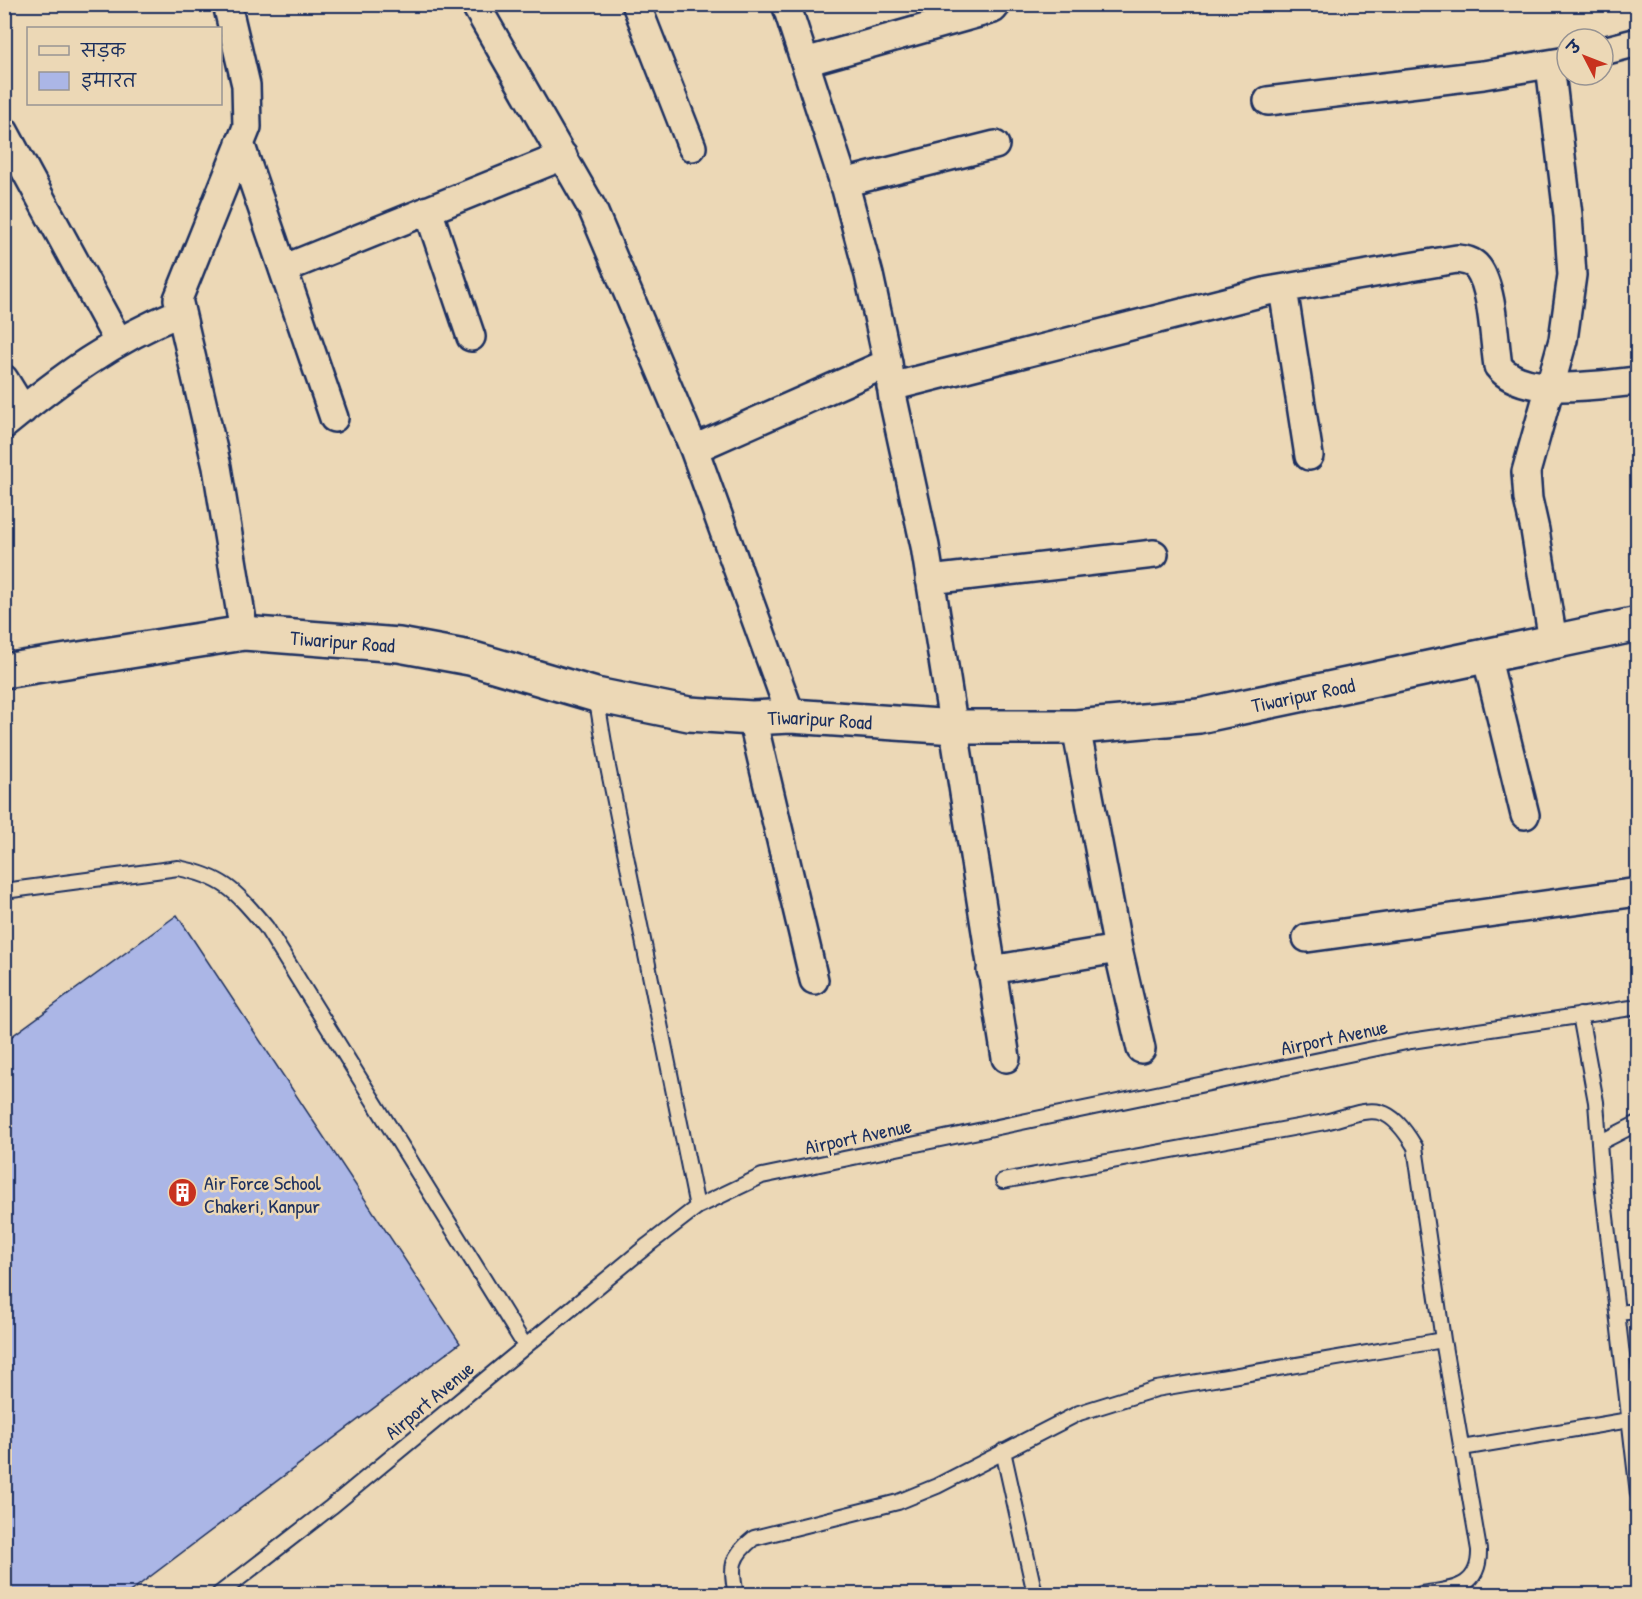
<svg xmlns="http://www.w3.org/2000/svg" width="1642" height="1599" viewBox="0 0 1642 1599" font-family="'Patrick Hand','Playpen Sans Deva',sans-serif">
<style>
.building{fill:#abb6e6;stroke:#1b2f5e;stroke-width:1.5}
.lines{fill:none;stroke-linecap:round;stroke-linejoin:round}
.lane-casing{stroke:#1b2f5e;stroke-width:18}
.street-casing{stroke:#1b2f5e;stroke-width:32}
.secondary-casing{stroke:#1b2f5e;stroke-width:38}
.lane{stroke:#ecd8b6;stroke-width:14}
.street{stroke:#ecd8b6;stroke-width:27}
.secondary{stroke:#ecd8b6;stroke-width:33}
.labels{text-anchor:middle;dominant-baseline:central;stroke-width:5;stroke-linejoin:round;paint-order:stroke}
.street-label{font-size:20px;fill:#1b2f5e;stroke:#ecd8b6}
.poi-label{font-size:20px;fill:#1b2f5e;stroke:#ecd8b6;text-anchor:start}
</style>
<rect width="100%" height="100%" fill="#ecd8b6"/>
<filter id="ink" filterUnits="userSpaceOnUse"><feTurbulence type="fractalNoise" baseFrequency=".0167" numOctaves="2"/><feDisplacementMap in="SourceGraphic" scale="12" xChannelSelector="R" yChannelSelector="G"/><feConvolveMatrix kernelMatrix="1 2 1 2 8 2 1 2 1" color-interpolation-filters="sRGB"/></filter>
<g filter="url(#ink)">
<path class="building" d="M177,915L460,1343L127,1594H4V1042Z"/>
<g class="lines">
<defs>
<path id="lane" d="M596,695L608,767L697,1207
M4,891L178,868C225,877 236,892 266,927L525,1346
M1580,1015L1596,1102L1602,1182L1638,1494
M1599,1143L1638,1123
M1003,1181L1325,1122C1373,1109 1386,1099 1415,1147L1443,1340L1479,1550C1480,1589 1452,1589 1421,1594
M1617,1313L1638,1311
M1462,1448L1629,1420
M1003,1451L1035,1594
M219,1594L331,1507L648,1245L697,1207L762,1176L1411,1041L1638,1007
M736,1594C730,1567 731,1556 754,1538L898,1502L937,1486L1079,1413L1156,1389L1443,1340"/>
<path id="street" d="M227,4L246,85L247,127L178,299L217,467L244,633
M475,4L592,208L694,449L791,716
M636,4L692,147
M786,4L846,189L869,275L888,363L893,399L925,546L1006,1058
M1603,51L1638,42
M805,62L993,9L997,4
M1550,65L1568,215L1572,275L1563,340L1526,472L1528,499L1535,530L1553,641
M1268,101L1483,75L1567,61
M4,131L118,341
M240,143L334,418
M843,183L995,145
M428,210L471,337
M283,269L563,156
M1283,289L1309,456
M4,379L23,410
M891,387L1268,291L1457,259C1465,260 1473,261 1478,268C1493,288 1494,341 1498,366C1524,399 1599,384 1638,381
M4,425C61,378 112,340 181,312
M694,449L888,363
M930,580L1154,554
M1486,655L1525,815
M752,718L814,980
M1076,727L1118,949L1141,1049
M1307,938L1638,892
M991,970L1118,949"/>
<g id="secondary">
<path id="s1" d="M4,671L244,633L399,645L470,658L596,695L689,714L752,718L791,716L955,727H1076L1199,716L1638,624"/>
</g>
</defs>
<use href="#lane" class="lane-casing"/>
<use href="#street" class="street-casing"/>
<use href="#secondary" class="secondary-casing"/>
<use href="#lane" class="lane"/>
<use href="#street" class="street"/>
<use href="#secondary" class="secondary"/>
</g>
</g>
<defs>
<symbol id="building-disc" viewBox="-11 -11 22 22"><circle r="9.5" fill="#c8321e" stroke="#ecd8b6"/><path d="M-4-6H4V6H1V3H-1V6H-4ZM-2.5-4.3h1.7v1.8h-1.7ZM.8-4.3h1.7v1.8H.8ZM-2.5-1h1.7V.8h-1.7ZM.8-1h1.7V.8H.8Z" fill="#fff"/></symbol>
</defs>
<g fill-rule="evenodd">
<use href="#building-disc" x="166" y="1176" width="33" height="33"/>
</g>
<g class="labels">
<g class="street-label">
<text stroke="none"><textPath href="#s1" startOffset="342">Tiwaripur Road</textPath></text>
<text stroke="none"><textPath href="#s1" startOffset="1314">Tiwaripur Road</textPath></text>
<text stroke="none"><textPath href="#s1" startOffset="828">Tiwaripur Road</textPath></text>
<text transform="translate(1334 1037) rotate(-12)">Airport Avenue</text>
<text transform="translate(858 1136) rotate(-12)">Airport Avenue</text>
<text transform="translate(429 1400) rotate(-40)">Airport Avenue</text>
</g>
<g class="poi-label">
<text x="204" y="1182">Air Force School<tspan x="204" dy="23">Chakeri, Kanpur</tspan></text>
</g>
</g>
<rect width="1642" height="1599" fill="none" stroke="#ecd8b6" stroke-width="24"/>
<rect x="12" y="12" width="1618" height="1575" fill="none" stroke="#1b2f5e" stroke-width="2" filter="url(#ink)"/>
<rect x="27" y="27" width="195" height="78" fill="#ecd8b6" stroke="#989493" stroke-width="1.5"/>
<rect x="39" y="46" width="30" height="9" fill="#ecd8b6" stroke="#989493" stroke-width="1.5"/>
<text x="81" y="57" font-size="18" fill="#1b2f5e">सड़क</text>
<rect x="39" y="72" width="30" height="18" fill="#abb6e6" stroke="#989493" stroke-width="1.5"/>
<text x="81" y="87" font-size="18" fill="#1b2f5e">इमारत</text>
<g transform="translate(1585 57) rotate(312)"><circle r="28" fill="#ecd8b6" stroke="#989493" stroke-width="1.5"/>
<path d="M0-4.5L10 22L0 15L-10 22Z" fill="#c8321e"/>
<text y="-9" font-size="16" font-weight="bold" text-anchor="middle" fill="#1b2f5e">उ</text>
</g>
</svg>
